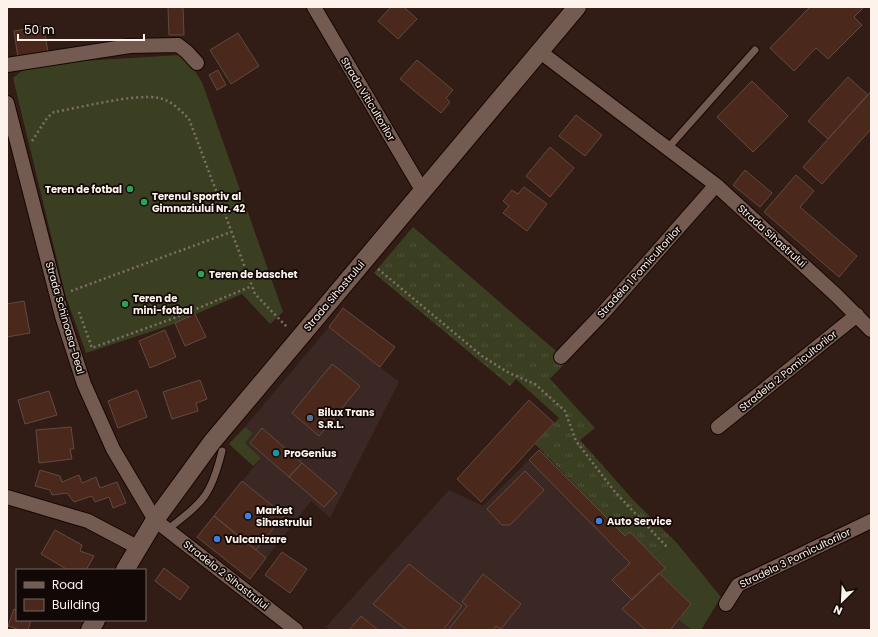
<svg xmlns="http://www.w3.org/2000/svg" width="878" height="637" viewBox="0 0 878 637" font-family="Poppins,sans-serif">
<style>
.commercial{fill:#3b2824}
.grass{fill:url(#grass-tufts)}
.garden{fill:#3b3f22}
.building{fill:#4a281b;stroke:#614a41}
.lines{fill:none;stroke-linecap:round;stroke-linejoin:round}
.service-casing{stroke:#180602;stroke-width:9}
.minor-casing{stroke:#180602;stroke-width:16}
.tertiary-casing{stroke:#180602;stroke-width:20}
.path{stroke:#806f68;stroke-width:2.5;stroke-dasharray:2 3;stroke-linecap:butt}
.service{stroke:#735b51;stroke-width:7}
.minor{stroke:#735b51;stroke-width:14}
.tertiary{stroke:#735b51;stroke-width:18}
.leisure-dot{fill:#2e9e5b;stroke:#120906;stroke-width:1.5}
.service-dot{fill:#5c6f8a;stroke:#120906;stroke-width:1.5}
.culture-dot{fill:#0f9aa8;stroke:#120906;stroke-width:1.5}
.shop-dot{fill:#3f7fe0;stroke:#120906;stroke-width:1.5}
.labels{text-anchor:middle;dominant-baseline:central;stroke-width:3.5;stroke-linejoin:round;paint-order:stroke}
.street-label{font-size:10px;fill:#fef2ed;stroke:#120906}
.poi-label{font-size:10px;font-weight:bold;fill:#fef2ed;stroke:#120906;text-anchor:start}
</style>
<defs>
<pattern id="grass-tufts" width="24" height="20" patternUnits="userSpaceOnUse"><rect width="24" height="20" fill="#3b3f22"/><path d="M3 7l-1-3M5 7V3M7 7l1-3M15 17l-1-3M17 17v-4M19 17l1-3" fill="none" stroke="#4f5238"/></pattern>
</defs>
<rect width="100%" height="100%" fill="#311d15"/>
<path class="commercial" d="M329,327L399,382L330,518L311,501L250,579L197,537L261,458L245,443L253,433L245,427Z
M539,450L625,536L630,532L665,568L659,573L691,604L679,620L692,630H378L361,616L349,630H330L326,627L449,490L483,506Z"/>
<path class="grass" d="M413,227L556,351L555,354L566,362L550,379L595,428L580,440L634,501L676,542L653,556L630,532L625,536L535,444L559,418L516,379L510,386L374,273Z"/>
<path class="garden" d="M181,55L193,68L202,82L283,312L270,324L242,294L171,325L86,353L66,297L13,78L30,64Z
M245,427L253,433L245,443L261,458L253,466L229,444Z
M676,542L721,597L701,630H692L679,620L691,604L659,573L665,568L653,556Z"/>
<path class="building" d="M168,7H183L184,35H169Z
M391,7H404L417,19L398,39L378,21Z
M810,7H864L854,17L862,25L828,59L816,48L794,71L770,48Z
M44,26L48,53L18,58L14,31Z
M238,33L259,66L231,84L210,50Z
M417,60L453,90L446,98L450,102L441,113L400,79Z
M218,70L226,85L217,90L209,75Z
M848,77L868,95L828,139L808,121Z
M752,81L788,116L753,152L717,117Z
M871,91V129L822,184L803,167Z
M576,115L602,135L585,156L559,136Z
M550,147L574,168L550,197L526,176Z
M745,170L772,193L760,207L733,185Z
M796,175L814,191L800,207L857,256L839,277L764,212Z
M524,187L547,204L527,231L503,213L509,206L503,201L512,190L518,194Z
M24,301L30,333L7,337V304Z
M343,308L395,347L380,367L329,327Z
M195,314L206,337L185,346L175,323Z
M165,330L176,357L150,368L139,341Z
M332,364L360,386L319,436L292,413Z
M200,380L207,399L196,403L198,411L172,419L163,392Z
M137,390L147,417L118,428L108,401Z
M49,391L57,415L25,424L18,400Z
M529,400L554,423L481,502L457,479Z
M71,427L74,449H70L72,459L39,463L36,430Z
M262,428L302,463L289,477L250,443Z
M539,450L625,536L630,532L665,568L632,600L612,580L630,563L529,460Z
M302,463L337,493L324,507L289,477Z
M40,470L60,476L62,482L79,475L82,483L96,477L100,488L117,482L126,503L113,508L109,497L95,502L92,496L74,502L67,493L52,495L50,490L35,486Z
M525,471L544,490L510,525H502L487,509Z
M242,481L284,515L256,550L214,516Z
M214,516L266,558L250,579L197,537Z
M55,530L82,545L80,551L94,556L86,570H68L41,554Z
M282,552L307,569L290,593L265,575Z
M409,564L462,606L443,630H407L373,604Z
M164,568L189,587L180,600L155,581Z
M659,573L691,604L670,630H646L622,609Z
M483,574L521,604L501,629L496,626L493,630H448L467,606L462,602Z
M14,609L17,610V620H31L28,630H20L8,626Z
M361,616L378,630H349Z"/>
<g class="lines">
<defs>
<path id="service" d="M668,148L755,50
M167,530C204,501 211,496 222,451"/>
<path id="minor" d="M314,7L422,190
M539,51L716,185L836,295L871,330
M7,65L130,46L178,45L187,52L197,63
M7,103L62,316L84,384L113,449L155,520L296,630
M561,357L604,312L716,185
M718,427L857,315
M7,497L88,521L139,548
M726,604L738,585L871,521"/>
<path id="tertiary" d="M125,570L155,520L212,442L577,7
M90,630L96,620"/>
</defs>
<use href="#service" class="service-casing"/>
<use href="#minor" class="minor-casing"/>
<use href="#tertiary" class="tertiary-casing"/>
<path class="path" d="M32,141L47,118L54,112C79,108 136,93 159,98C171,100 181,111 189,119L255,294L287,327
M378,269L482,356L509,373L535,384L565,411L576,441L615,492L667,547
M71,291L231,232
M79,312L92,348L174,318L252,286"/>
<use href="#service" class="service"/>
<use href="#minor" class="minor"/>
<use href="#tertiary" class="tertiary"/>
</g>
<g class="leisure-dot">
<circle cx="130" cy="189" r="4"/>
<circle cx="144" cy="202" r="4"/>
<circle cx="201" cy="274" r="4"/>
<circle cx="125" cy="304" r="4"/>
</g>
<circle class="service-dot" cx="310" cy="418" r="4"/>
<circle class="culture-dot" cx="276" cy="453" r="4"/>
<g class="shop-dot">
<circle cx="248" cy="516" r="4"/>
<circle cx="599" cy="521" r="4"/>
<circle cx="217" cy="539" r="4"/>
</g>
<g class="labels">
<g class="street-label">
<text transform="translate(368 99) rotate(59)">Strada Viticultorilor</text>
<text transform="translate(772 236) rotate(42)">Strada Sihastrului</text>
<text transform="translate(639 272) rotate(-48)">Stradela 1 Pomicultorilor</text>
<text transform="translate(334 296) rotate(-50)">Strada Sihastrului</text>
<text transform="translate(65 318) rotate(74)">Strada Schinoasa-Deal</text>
<text transform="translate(788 371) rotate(-39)">Stradela 2 Pomicultorilor</text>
<text transform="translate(795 558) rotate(-26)">Stradela 3 Pomicultorilor</text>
<text transform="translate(226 575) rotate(38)">Stradela 2 Sihastrului</text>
</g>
<g class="poi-label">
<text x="122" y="189" text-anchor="end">Teren de fotbal</text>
<text x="152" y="196">Terenul sportiv al<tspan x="152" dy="12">Gimnaziului Nr. 42</tspan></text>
<text x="209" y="274">Teren de baschet</text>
<text x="133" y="298">Teren de<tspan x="133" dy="12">mini-fotbal</tspan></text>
<text x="318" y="412">Bilux Trans<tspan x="318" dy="12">S.R.L.</tspan></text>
<text x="284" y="453">ProGenius</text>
<text x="256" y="510">Market<tspan x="256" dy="12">Sihastrului</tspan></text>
<text x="607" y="521">Auto Service</text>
<text x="225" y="539">Vulcanizare</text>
</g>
</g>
<rect width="878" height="637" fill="none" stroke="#fef2ed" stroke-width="16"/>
<rect x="16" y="569" width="130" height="52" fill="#120906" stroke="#706662"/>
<rect x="24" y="582" width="20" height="6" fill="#735b51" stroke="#706662"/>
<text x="52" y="589" font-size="12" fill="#fef2ed">Road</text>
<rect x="24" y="599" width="20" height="12" fill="#4a281b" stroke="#706662"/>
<text x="52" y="609" font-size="12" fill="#fef2ed">Building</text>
<g transform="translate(842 601) rotate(204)" stroke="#120906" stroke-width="3" paint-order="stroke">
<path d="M0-3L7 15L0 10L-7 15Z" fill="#fef2ed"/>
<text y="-6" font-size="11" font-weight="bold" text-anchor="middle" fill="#fef2ed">N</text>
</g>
<path d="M18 34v6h126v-6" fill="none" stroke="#fef2ed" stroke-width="2"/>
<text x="24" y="34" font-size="12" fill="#fef2ed" stroke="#120906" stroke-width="3" paint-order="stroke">50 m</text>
</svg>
